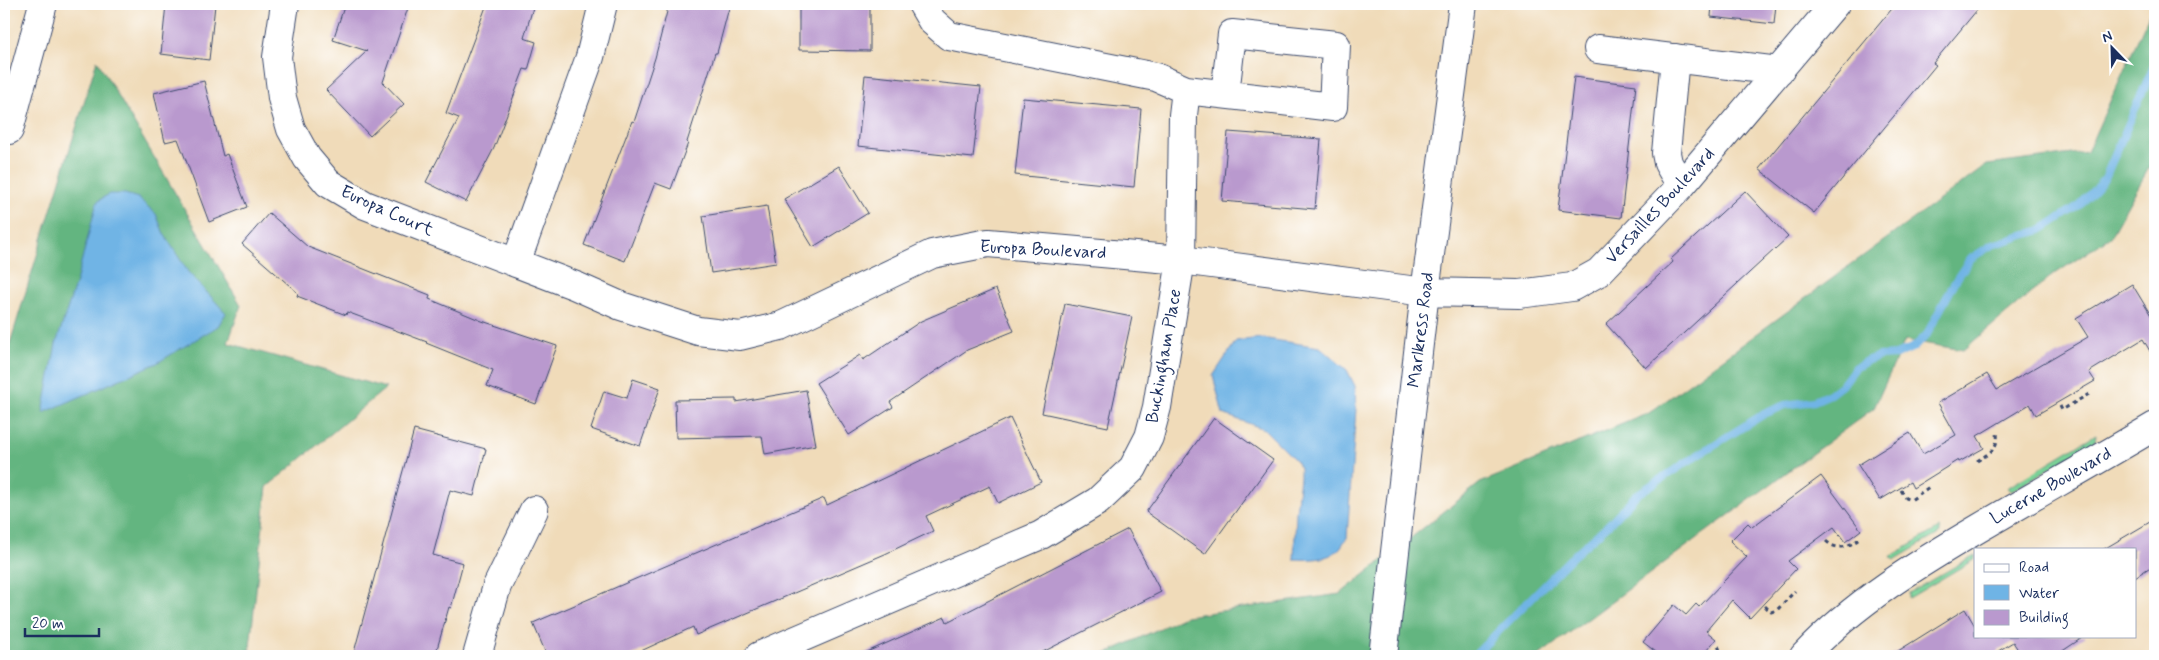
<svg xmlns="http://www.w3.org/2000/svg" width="2159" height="660" viewBox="0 0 2159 660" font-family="Mynerve,sans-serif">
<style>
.green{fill:#7ad398;stroke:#4a817b}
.forest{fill:#63b580;stroke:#3f726f}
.water{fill:#6fb4e5;stroke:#4572a2}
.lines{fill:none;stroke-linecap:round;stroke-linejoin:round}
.stream{stroke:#6fb4e5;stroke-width:8}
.building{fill:#b999ce}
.minor-casing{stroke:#3b496c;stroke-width:30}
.path{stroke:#3b496c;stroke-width:3;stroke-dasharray:4 4;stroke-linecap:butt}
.minor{stroke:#fff;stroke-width:28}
.labels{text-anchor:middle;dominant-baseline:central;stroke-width:4.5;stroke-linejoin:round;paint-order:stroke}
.street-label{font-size:18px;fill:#1b2f5e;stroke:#fff}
</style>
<rect width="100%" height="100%" fill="#fff"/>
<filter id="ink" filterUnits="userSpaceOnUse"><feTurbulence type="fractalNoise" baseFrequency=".02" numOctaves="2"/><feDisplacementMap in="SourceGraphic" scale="10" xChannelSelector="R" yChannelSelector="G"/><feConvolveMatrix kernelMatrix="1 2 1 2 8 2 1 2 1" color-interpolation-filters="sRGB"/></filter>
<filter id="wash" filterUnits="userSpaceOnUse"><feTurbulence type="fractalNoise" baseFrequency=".0096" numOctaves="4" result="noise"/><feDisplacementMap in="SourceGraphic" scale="20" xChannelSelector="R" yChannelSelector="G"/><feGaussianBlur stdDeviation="1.12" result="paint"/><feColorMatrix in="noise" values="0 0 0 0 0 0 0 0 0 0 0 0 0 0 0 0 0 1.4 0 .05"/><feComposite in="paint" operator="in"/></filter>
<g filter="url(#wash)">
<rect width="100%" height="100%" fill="#f0dbb9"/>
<path class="green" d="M2096,434L2095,441L2012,491L2007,488Z
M1939,528L1940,533L1894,560L1890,557Z
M1975,555V559L1909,598V593Z"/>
<path class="forest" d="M2154,4L2155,157L2110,237L2049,278L1963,350L1905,340L1874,408L1538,656H1101L1186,616L1340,594L1480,483L1649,413L1987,165L2087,152Z
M97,60L241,305L228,343L386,388L267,487L249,656H4V363Z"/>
<path class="water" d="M109,194H125L138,198L156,214L164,234L188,272L226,313L218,326L157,363L43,413L56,344L76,282L97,202Z
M1261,338L1320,347L1347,370L1355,386L1356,409L1347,538C1344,541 1341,548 1337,551C1326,560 1308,560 1294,559L1296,512L1300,477V468L1296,461L1264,429L1223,414L1213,376L1236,341Z"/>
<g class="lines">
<path class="stream" d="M1474,656L1572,557L1608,525L1636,495L1704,451L1764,414L1785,405L1814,401L1830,394L1843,384L1855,368L1868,360L1880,356L1896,355L1914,347L1926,336L1956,280L1970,259L1992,245L2041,230L2081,204L2105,178L2155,63"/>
</g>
<g id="blocks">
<path class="building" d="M166,4L215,5L209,60L161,54Z
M345,4H394L408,8L383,82L404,104L370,136L326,90L367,51L333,40Z
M487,4H534L524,38L536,42L528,70L524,69L494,148L466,202L426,182L459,118L446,113Z
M669,4H730L717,53H715L687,142L688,143L671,189L655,183L625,261L584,245L632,121L634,122L655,58Z
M799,4H870V51L799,50Z
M1712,4H1776L1774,24L1711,17Z
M1896,4H1982L1933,63L1936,65L1814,213L1759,169Z
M865,75L981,87L973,158L858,146Z
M1574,77L1636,85L1621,218L1558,210Z
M204,81L223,156L227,154L247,207L209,222L178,139L165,142L154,93Z
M1023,98L1141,109L1134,187L1015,175Z
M1228,132L1321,139L1315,209L1222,201Z
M839,166L868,213L813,247L784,199Z
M1745,191L1788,237L1646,368L1606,324L1673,262L1671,259Z
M767,206L776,263L711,273L703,216Z
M269,213L308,247L430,295L429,299L482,321L557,346L536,404L487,386L493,370L426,343L427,342L347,312L346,315L297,296L298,293L242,244Z
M2132,284L2155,322V360L2143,339L2089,372L2095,381L2036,415L2030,404L1977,436L1984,448L1959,462L1958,460L1913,488L1910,482L1880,500L1858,465L1910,433L1923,454L1956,435L1938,403L1987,374L1997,390L2088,337L2076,318Z
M996,289L1014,331L967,350L890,402L893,407L849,435L816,383L860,355L863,360L921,321Z
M1065,304L1132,317L1108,427L1042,413Z
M633,379L660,388L640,446L591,429L604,391L627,398Z
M806,390L816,445L765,454L762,436L676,438L675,400L736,399V402Z
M1010,418L1041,482L998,503L990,486L926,516L933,531L885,554L696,635L693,627L630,656H547L533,623L824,498L827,505Z
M1214,418L1273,460L1205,554L1146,512Z
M414,430L486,449L474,496L450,490L433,555L463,563L451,608L449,607L435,656H353Z
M1821,476L1861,530L1845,542L1834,527L1788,561L1796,569L1750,618L1732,600L1706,631L1716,639L1702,656H1661L1643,642L1674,605L1686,615L1696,604L1699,607L1747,557L1730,541L1748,523L1752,527Z
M2155,519V564L2135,577V549H2104Z
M1128,529L1161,592L1035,656H858L945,617L947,622Z
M1965,609L1975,626V636H2085L2055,656H2022L2013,642L1990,656H1890Z"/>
</g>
</g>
<g filter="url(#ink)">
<use href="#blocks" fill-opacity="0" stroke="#3b496c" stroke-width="1"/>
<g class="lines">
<defs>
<path id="minor" d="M285,4L277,57L282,98L291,129L307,158L328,183L365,205L576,286L621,306L698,331L740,336L781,326L932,254L988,243L1181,260L1425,292L1519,294L1572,287L1599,272L1681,186L1835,4
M1598,49L1779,71
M1675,58L1666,153L1668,163L1681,186
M1186,90L1333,107L1336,45L1232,34L1225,94
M4,128L9,130L43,4
M516,263L590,57L603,4
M477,656L497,586L534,510
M759,656L1041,535L1098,501L1133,468L1149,437L1157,407L1181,260L1183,115L1186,90L1156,77L949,36L932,21L922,4
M1383,656L1425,292L1463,4
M1804,656C1855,602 1918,564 1981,527C2039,493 2098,460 2155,426"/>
</defs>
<use href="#minor" class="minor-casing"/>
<path class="path" d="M2060,406L2062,410L2089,394
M1977,461C1988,454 1999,449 1997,433
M1901,490L1906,498L1911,500L1929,487
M1826,541C1838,552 1849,546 1861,538
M1765,606L1771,612L1777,610L1795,591
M1718,646L1723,656"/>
<use href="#minor" class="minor"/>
</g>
</g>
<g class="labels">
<g class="street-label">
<text transform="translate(1660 206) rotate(-47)">Versailles Boulevard</text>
<text transform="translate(387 211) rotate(24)">Europa Court</text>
<text transform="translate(1043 250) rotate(3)">Europa Boulevard</text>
<text transform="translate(1421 330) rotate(-83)">Marlkress Road</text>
<text transform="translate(1164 356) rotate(-80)">Buckingham Place</text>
<text transform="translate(2051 486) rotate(-30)">Lucerne Boulevard</text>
</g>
</g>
<rect width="2159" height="660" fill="none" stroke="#fff" stroke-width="20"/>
<rect x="1974" y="548" width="162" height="90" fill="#ffffff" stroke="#a4acbf"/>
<rect x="1984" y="564" width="25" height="8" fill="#ffffff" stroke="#a4acbf"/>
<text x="2019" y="572" font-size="15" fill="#1b2f5e">Road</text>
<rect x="1984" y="585" width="25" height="15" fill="#6fb4e5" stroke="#a4acbf"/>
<text x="2019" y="598" font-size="15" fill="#1b2f5e">Water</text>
<rect x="1984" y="610" width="25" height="15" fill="#b999ce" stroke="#a4acbf"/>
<text x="2019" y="622" font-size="15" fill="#1b2f5e">Building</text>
<g transform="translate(2112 48) rotate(337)" stroke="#ffffff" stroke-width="4" paint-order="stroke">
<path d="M0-4L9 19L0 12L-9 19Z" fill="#1b2f5e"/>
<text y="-8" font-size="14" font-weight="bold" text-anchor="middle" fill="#1b2f5e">N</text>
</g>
<path d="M25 628v8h74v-8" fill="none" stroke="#1b2f5e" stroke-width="2.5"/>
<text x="32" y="628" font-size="15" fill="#1b2f5e" stroke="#ffffff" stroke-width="4" paint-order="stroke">20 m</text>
</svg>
